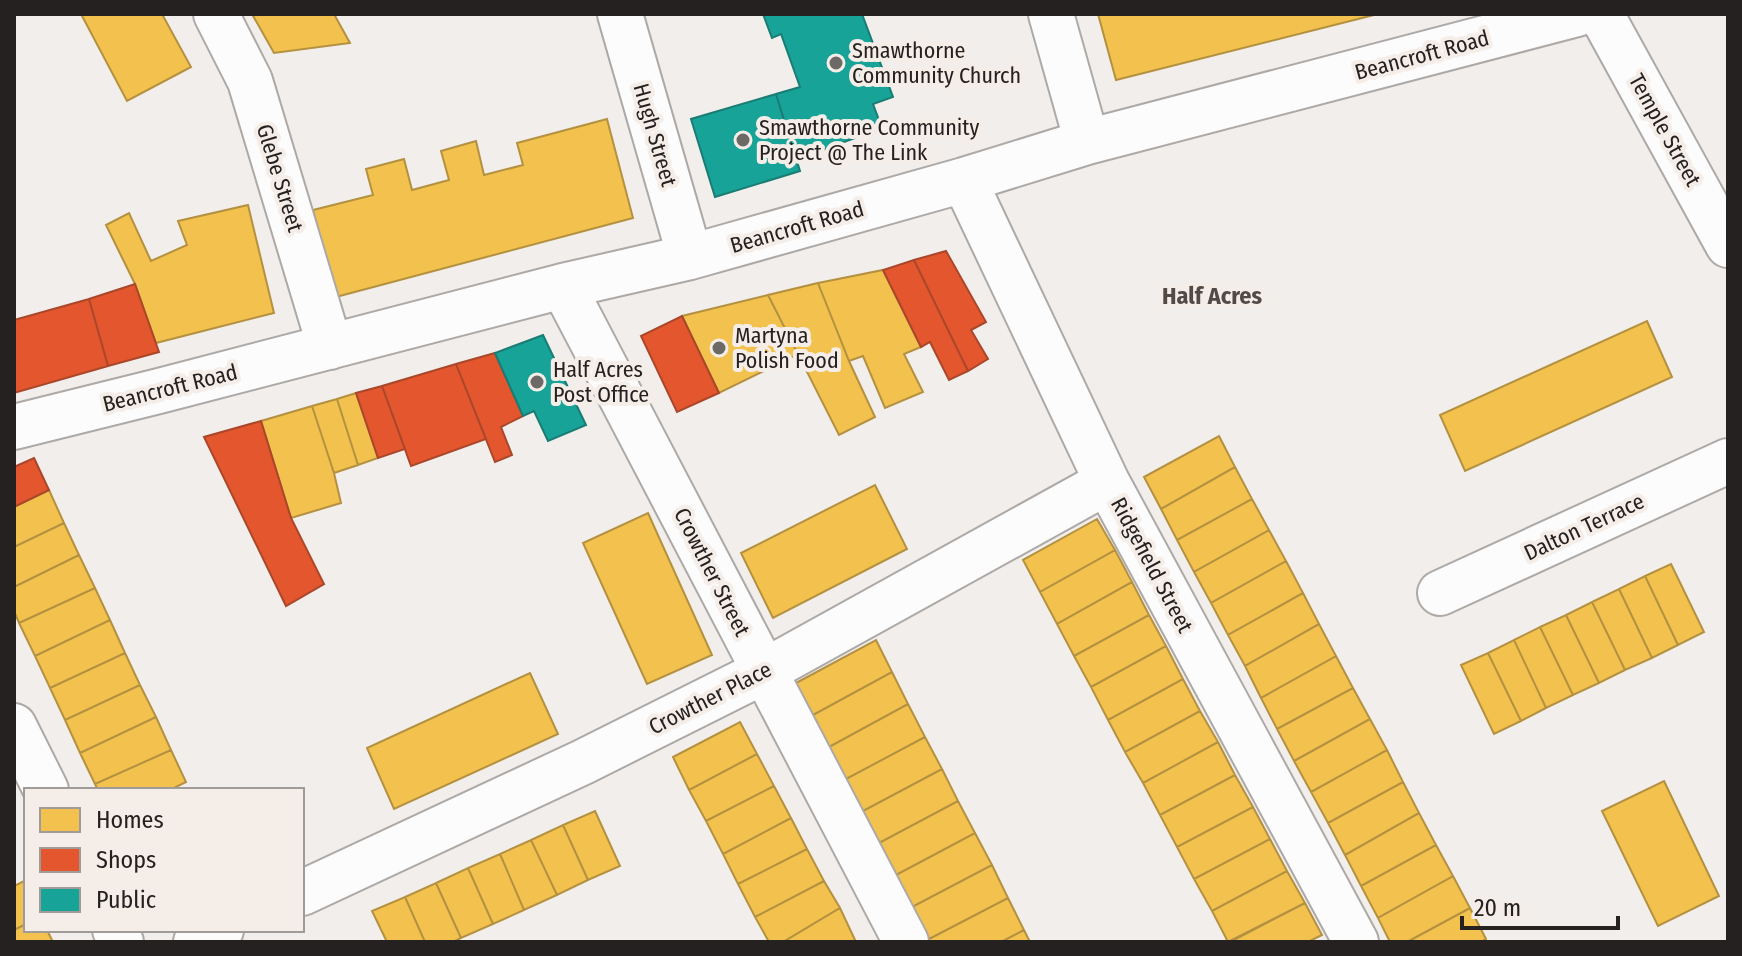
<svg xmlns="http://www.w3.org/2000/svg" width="1742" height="956" viewBox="0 0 1742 956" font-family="'Fira Sans Condensed',sans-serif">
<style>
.homes{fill:#f2c14e;stroke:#b49140;stroke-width:2}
.shops{fill:#e4572e;stroke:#aa472a;stroke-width:2}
.public{fill:#17a398;stroke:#1b7c74;stroke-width:2}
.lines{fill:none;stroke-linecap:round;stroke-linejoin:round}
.minor-casing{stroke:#aca9a7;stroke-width:48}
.minor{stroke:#fdfcfc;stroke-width:44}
.poi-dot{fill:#6c6967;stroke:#f5ede8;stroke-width:3}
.labels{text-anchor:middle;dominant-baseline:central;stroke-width:8;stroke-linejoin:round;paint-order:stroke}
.poi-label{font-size:22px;fill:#242120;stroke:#f5ede8;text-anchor:start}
.street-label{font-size:22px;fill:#242120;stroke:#f5ede8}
.neighbourhood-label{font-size:24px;font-weight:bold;fill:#514a46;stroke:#f5ede8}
</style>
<rect width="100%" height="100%" fill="#f2eeeb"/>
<path class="homes" d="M81,14H162L191,67L127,101Z
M252,14H334L350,43L274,53Z
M1098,14H1378L1116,80Z
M607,119L633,218L336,297L313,210L373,195L366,169L404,159L412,190L449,180L441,151L476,141L484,175L523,165L517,143Z
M248,205L274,313L156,343L135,284L106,225L129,213L151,261L187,245L178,221Z
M883,270L921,347L904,354L923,392L885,408L863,356L849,361L818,283Z
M818,283L849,361L875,417L839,435L768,295Z
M768,295L798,354L719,393L682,316Z
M1647,321L1672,377L1465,471L1440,415Z
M356,393L378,458L358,465L337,399Z
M337,399L358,465L334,473L312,406Z
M312,406L334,473L341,503L291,518L261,421Z
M1219,436L1235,467L1161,509L1144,477Z
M1235,467L1252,499L1177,540L1161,509Z
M875,485L907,549L773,618L741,553Z
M49,490L64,523L14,547V507Z
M1252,499L1269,530L1194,572L1177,540Z
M648,513L712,655L647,684L583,543Z
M1097,519L1115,550L1040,592L1023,560Z
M64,523L79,555L14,587V547Z
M1269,530L1286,561L1211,603L1194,572Z
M1115,550L1132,582L1057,624L1040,592Z
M79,555L95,588L19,623L14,611V587Z
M1286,561L1303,593L1228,635L1211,603Z
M1671,564L1704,632L1678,645L1645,576Z
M1645,576L1678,645L1652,658L1619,589Z
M1132,582L1149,615L1074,656L1057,624Z
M95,588L110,620L35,656L19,623Z
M1619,589L1652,658L1625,670L1592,602Z
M1303,593L1319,624L1245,666L1228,635Z
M1592,602L1625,670L1599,683L1566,615Z
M1149,615L1166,646L1091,687L1074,656Z
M1566,615L1599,683L1573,695L1540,627Z
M110,620L125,653L50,688L35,656Z
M1319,624L1336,656L1261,698L1245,666Z
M1540,627L1573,695L1546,708L1514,640Z
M876,640L892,672L813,715L796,683Z
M1514,640L1546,708L1521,721L1488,653Z
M1166,646L1183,679L1108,720L1091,687Z
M125,653L140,685L65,720L50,688Z
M1488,653L1521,721L1494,734L1461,665Z
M1336,656L1353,688L1277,729L1261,698Z
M892,672L908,704L829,747L813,715Z
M530,673L558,734L394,809L367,748Z
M1183,679L1200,711L1125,752L1108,720Z
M140,685L156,717L80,753L65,720Z
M1353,688L1370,719L1294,761L1277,729Z
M908,704L925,737L846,779L829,747Z
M1200,711L1218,742L1143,783L1125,752Z
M156,717L171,750L95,784L80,753Z
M1370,719L1387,750L1311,792L1294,761Z
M740,722L757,754L689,790L673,757Z
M925,737L942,769L863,811L846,779Z
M1218,742L1235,775L1160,815L1143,783Z
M171,750L186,782L170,790H98L95,784Z
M1387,750L1403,782L1328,823L1311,792Z
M757,754L774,786L706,821L689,790Z
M942,769L958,801L879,843L863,811Z
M1235,775L1253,807L1177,847L1160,815Z
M1664,781L1719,896L1658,926L1602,811Z
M1403,782L1419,813L1345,855L1328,823Z
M774,786L791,818L723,854L706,821Z
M958,801L975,833L896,875L879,843Z
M1253,807L1270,839L1194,879L1177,847Z
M595,811L620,866L588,880L563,825Z
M1419,813L1436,845L1361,886L1345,855Z
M791,818L807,849L738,884L723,854Z
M563,825L588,880L557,895L531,840Z
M975,833L992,865L912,907L896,875Z
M1270,839L1287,871L1212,911L1194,879Z
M531,840L557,895L524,910L500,854Z
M1436,845L1453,876L1378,918L1361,886Z
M807,849L824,881L755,917L738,884Z
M500,854L524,910L493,924L468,868Z
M992,865L1008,898L929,939L912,907Z
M468,868L493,924L461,938L436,883Z
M1287,871L1305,903L1228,942L1212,911Z
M1453,876L1470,908L1407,942H1390L1378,918Z
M24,881L26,884V924L14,930V886Z
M824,881L840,908L783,942H769L755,917Z
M436,883L461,938L453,942H425L405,897Z
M405,897L425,942H387L372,911Z
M1008,898L1024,930L1001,942H931L929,939Z
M1305,903L1322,935L1308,942H1230Z
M840,908L856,942H783Z
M1470,908L1486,939L1481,942H1407Z
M26,924V930H47L53,942H14V930Z
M1024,930L1030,942H1001Z"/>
<path class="shops" d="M946,251L986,322L971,330L988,359L968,371L914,260Z
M914,260L968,371L949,380L930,342L921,347L883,270Z
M135,284L159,352L108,366L89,299Z
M89,299L108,366L14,393V320Z
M682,316L719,393L677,412L641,336Z
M495,353L523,416L501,427L512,455L495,462L456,364Z
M456,364L486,439L411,466L382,386Z
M382,386L405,449L378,458L356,393Z
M261,421L291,518L324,584L286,606L204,437Z
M34,458L49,490L14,507V467Z"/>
<path class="public" d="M763,14H862L893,97L873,104L882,128L796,160L776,94L800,87L781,34L772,38Z
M776,94L800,171L715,197L691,119Z
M543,335L586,425L548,441L534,411L523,416L495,353Z"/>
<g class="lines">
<defs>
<path id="minor" d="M216,14L250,81L330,347
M620,14L690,257
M1051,14L1087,142
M1601,14L1728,245
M964,180L1107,482L1356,942
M563,286L906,942
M14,427L159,391L563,286L690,257L964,180L1087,142L1577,14
M1440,593L1728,461
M14,726L46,790
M302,893L583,762L763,672L1107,482
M115,930L121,942
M196,942L221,930"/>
</defs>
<use href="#minor" class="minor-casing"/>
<use href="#minor" class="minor"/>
</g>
<g class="poi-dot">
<circle cx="836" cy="63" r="8"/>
<circle cx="743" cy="140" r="8"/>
<circle cx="719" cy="348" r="8"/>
<circle cx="537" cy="382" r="8"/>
</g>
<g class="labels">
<g class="poi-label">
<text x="852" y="50">Smawthorne<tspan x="852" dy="25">Community Church</tspan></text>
<text x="759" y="127">Smawthorne Community<tspan x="759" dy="25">Project @ The Link</tspan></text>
<text x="735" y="335">Martyna<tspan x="735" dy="25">Polish Food</tspan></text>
<text x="553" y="369">Half Acres<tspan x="553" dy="25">Post Office</tspan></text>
</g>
<g class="street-label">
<text transform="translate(1422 55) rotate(-15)">Beancroft Road</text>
<text transform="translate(1665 130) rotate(61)">Temple Street</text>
<text transform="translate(655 135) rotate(74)">Hugh Street</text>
<text transform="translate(280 178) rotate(73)">Glebe Street</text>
<text transform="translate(797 227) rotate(-16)">Beancroft Road</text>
<text transform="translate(170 388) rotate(-14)">Beancroft Road</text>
<text transform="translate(1584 527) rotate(-25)">Dalton Terrace</text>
<text transform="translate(1152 565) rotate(62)">Ridgefield Street</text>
<text transform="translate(712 572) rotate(63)">Crowther Street</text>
<text transform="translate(710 698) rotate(-27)">Crowther Place</text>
</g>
<g class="neighbourhood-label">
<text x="1212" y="296">Half Acres</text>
</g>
</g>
<rect width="1742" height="956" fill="none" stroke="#242120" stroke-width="32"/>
<rect x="24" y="788" width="280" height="144" fill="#f5ede8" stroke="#a19b98" stroke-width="2"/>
<rect x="40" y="808" width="40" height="24" fill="#f2c14e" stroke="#a19b98" stroke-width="2"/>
<text x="96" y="828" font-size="24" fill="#242120">Homes</text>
<rect x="40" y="848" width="40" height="24" fill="#e4572e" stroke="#a19b98" stroke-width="2"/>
<text x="96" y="868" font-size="24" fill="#242120">Shops</text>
<rect x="40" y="888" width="40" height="24" fill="#17a398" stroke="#a19b98" stroke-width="2"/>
<text x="96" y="908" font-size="24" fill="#242120">Public</text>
<path d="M1462 916v12h156v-12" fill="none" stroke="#242120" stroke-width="4"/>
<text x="1474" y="916" font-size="24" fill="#242120" stroke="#f5ede8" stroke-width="6" paint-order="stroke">20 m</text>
</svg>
